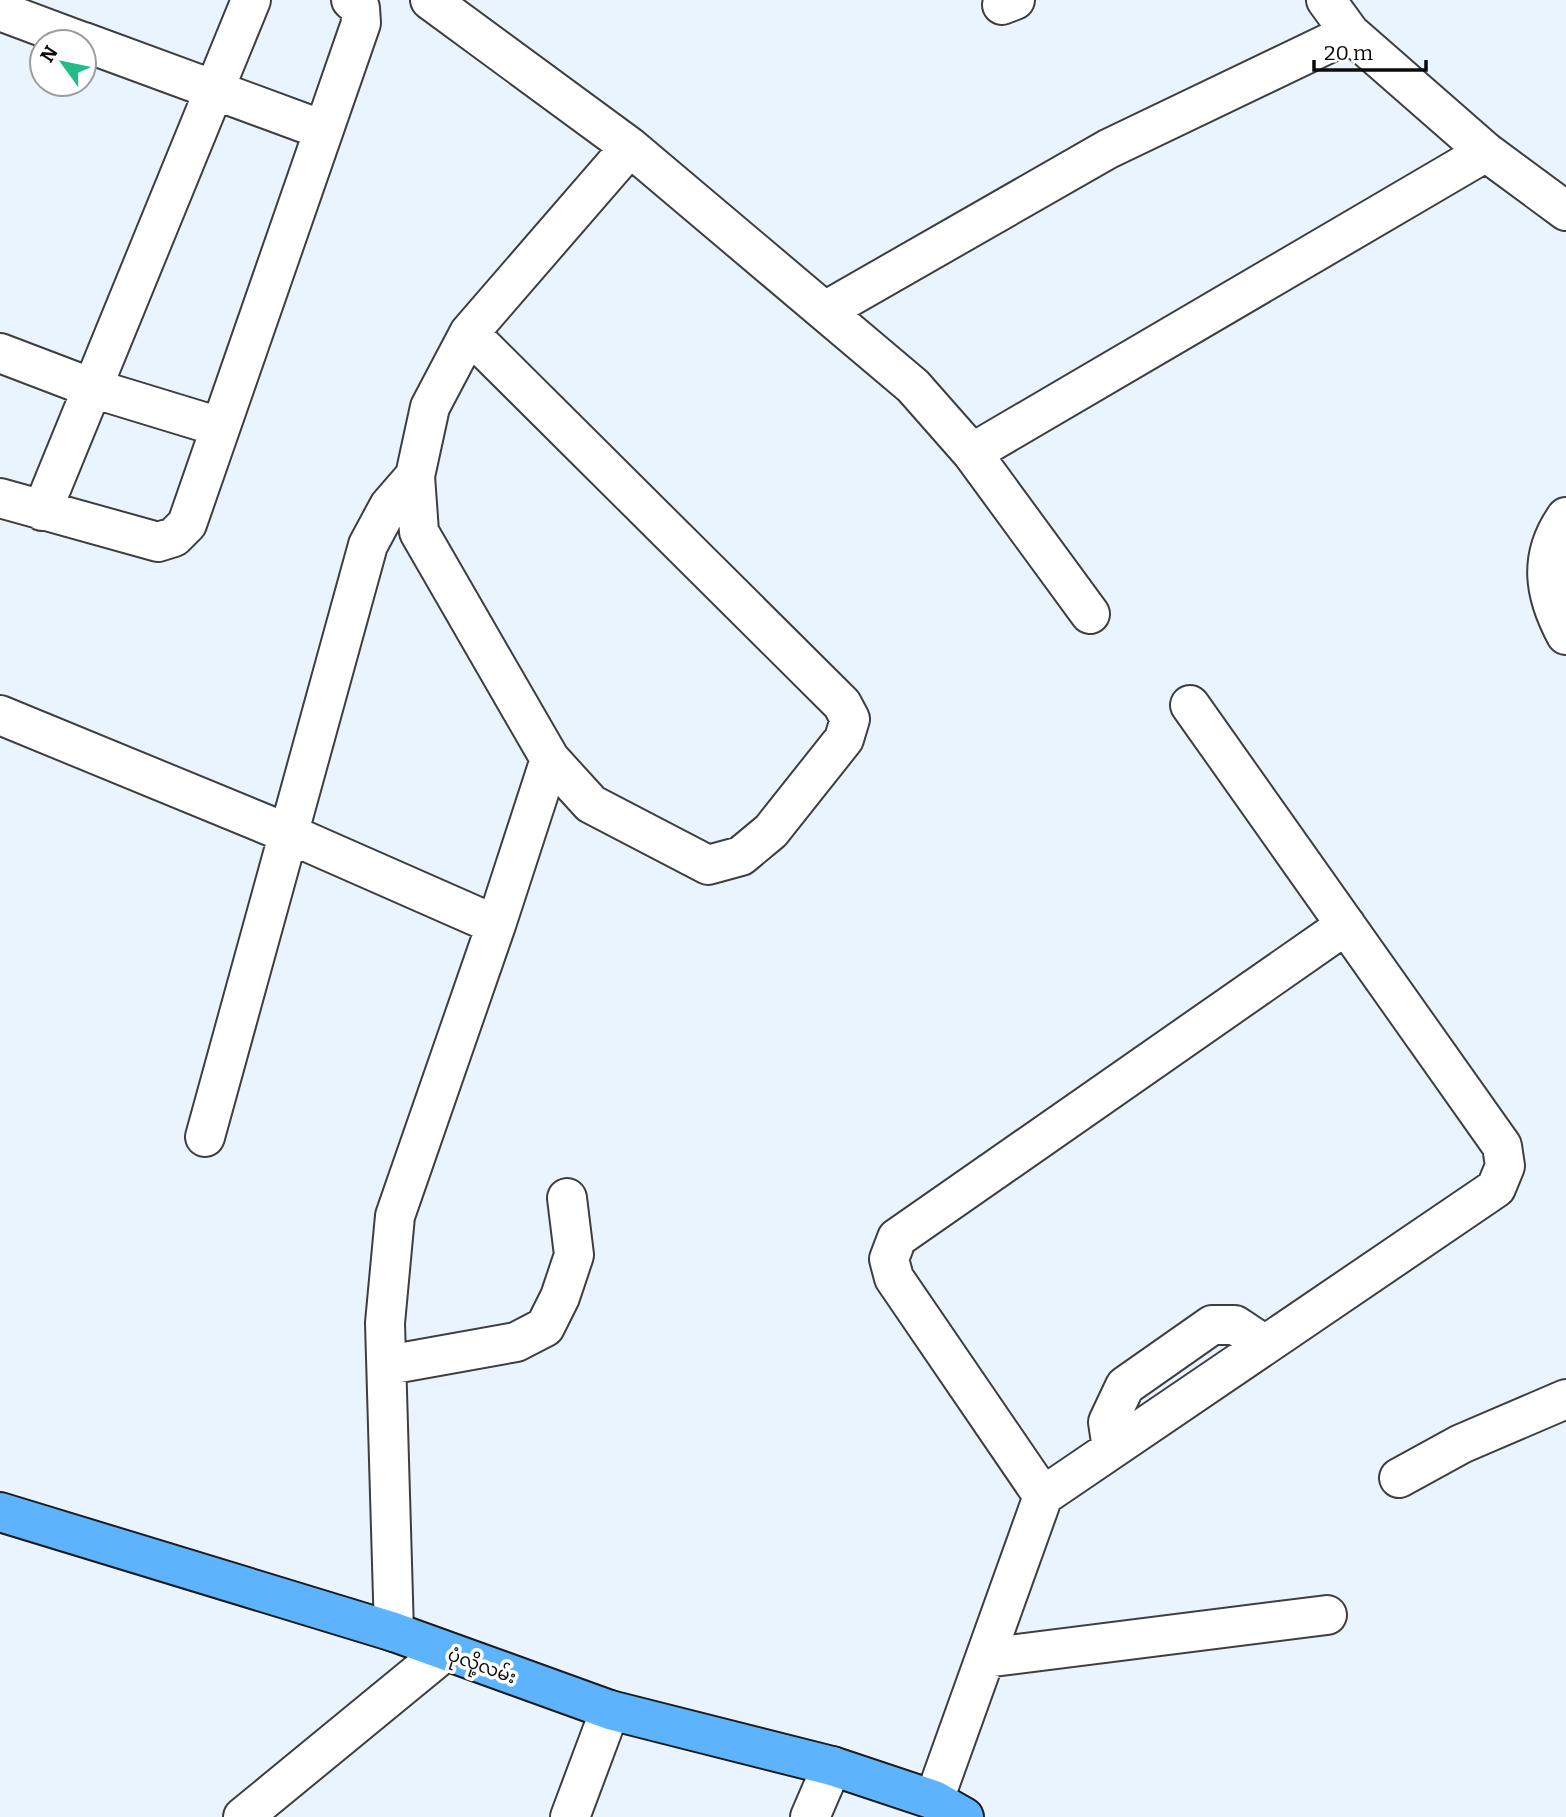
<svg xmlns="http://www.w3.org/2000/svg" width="1566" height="1817" viewBox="0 0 1566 1817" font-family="Bitter,'Noto Sans Myanmar',serif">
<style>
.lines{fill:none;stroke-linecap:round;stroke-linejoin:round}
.minor-casing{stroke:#3e3e3e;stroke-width:42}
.major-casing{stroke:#1c1c1c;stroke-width:42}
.minor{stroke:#fff;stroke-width:38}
.major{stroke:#5db4fc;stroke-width:38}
.labels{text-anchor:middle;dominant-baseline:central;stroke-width:7;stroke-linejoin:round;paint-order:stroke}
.street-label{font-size:18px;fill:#0b0b0b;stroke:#fff}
</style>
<rect width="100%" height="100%" fill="#e9f4ff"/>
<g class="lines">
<defs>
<path id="minor" d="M430,0L630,147L913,386L972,453L1486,152
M1326,0L1350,33L1486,152L1566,211
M1002,5L1015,0
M0,11L83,42
M84,42L323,130
M825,311L1108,149L1350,33
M469,333L842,704L850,719L844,739L771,831L741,856L708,865L591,804L550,759L419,532L415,476L430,407L469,333L630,147
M0,353L92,388L220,427
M972,453L1090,614
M0,498L158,542L174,537L187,524L361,23L360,8L351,0
M42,511L251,0
M1566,517C1538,557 1544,594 1566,635
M0,715L287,833L496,925L395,1216L385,1323L394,1632
M496,925L550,759
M205,1137L368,545L389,506L415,476
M388,1365L516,1342L545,1327L560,1297L574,1255L567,1198
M1112,1449L1108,1422L1125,1386L1212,1325H1235L1265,1345
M1399,1478L1461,1444L1566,1399
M1043,1496L894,1278L889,1259L897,1238L1346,925
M985,1658L1327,1615
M934,1800L1043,1496L1496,1188L1505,1166L1502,1146L1190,705
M243,1817L444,1652
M570,1817L610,1710
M810,1817L832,1766"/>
<path id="major" d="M0,1512L394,1632L610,1710L832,1766L934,1800L964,1817"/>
</defs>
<use href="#minor" class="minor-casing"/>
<use href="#major" class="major-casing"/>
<use href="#minor" class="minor"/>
<use href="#major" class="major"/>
</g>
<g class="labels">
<g class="street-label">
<text transform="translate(482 1666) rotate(20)">ပုံလို့လမ်း</text>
</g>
</g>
<g transform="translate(63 63) rotate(303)"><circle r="33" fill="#ffffff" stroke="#9d9d9d" stroke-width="2"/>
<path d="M0-5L12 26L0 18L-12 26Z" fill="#21bd86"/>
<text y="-10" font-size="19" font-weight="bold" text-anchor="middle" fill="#0b0b0b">N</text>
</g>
<path d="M1314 60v10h112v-10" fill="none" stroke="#0b0b0b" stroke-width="3.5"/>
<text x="1324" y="60" font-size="21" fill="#0b0b0b" stroke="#ffffff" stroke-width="5" paint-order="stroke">20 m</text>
</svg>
